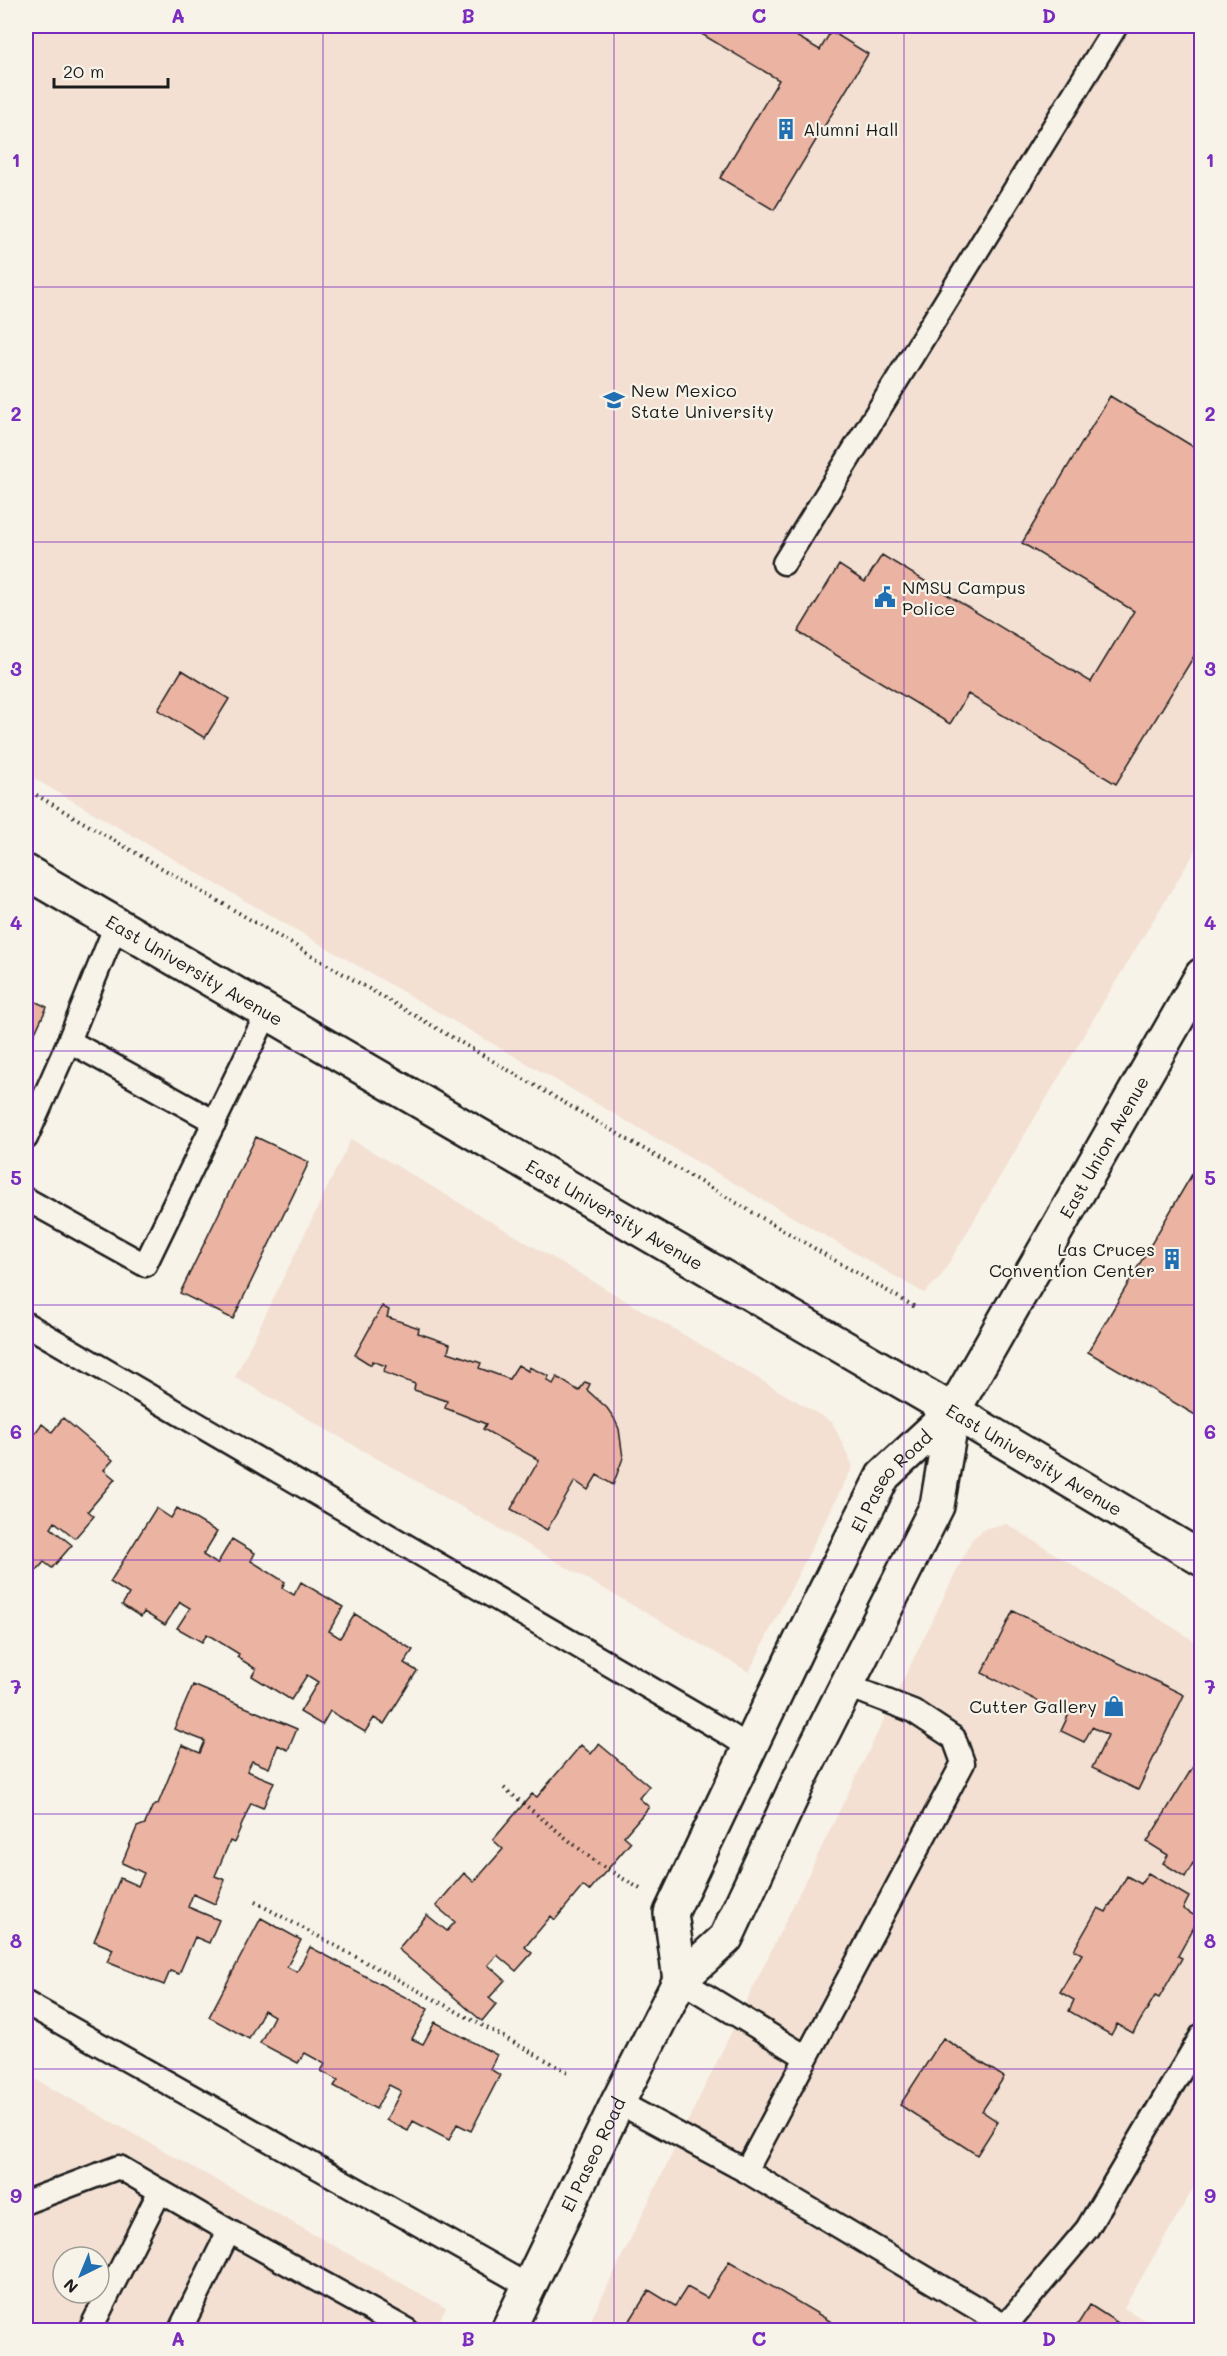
<svg xmlns="http://www.w3.org/2000/svg" width="1227" height="2356" viewBox="0 0 1227 2356" font-family="Mali,sans-serif">
<style>
.built{fill:#f3e0d3;fill-rule:evenodd}
.building{fill:#ebb3a2;stroke:#1c1c1c;stroke-width:1.5}
.lines{fill:none;stroke-linecap:round;stroke-linejoin:round}
.service-casing{stroke:#1c1c1c;stroke-width:27}
.tertiary-casing{stroke:#1c1c1c;stroke-width:38}
.secondary-casing{stroke:#1c1c1c;stroke-width:38}
.primary-casing{stroke:#1c1c1c;stroke-width:38}
.path{stroke:#1c1c1c;stroke-width:4;stroke-dasharray:1.5 4.5;stroke-linecap:butt}
.service{stroke:#f7f3e8;stroke-width:22}
.tertiary{stroke:#f7f3e8;stroke-width:33}
.secondary{stroke:#f7f3e8;stroke-width:33}
.primary{stroke:#f7f3e8;stroke-width:33}
.grid{fill:none;stroke:#7b2cbf;stroke-width:1.5;stroke-opacity:0.55}
.labels{text-anchor:middle;dominant-baseline:central;stroke-width:4.5;stroke-linejoin:round;paint-order:stroke}
.poi-label{font-size:18px;fill:#1c1c1c;stroke:#f7f3e8;text-anchor:start}
.street-label{font-size:18px;fill:#1c1c1c;stroke:#f7f3e8}
.neatline{fill:none;stroke:#7b2cbf;stroke-width:2}
.grid-label{font-size:20px;text-anchor:middle;font-weight:bold;fill:#7b2cbf}
</style>
<rect width="100%" height="100%" fill="#f7f3e8"/>
<filter id="ink" filterUnits="userSpaceOnUse"><feTurbulence type="fractalNoise" baseFrequency=".0167" numOctaves="2"/><feDisplacementMap in="SourceGraphic" scale="12" xChannelSelector="R" yChannelSelector="G"/><feConvolveMatrix kernelMatrix="1 2 1 2 8 2 1 2 1" color-interpolation-filters="sRGB"/></filter>
<g filter="url(#ink)">
<path class="built" d="M26,26H1201V842L1104,1001L940,1278L924,1293L26,774Z
M351,1139L832,1422L853,1466L749,1672L235,1377Z
M1007,1524L1201,1645V2175L1124,2308L1161,2330H586L972,1539L986,1528Z
M26,2074L446,2308L434,2330H26ZM63,2257H99V2293H63Z"/>
<path class="building" d="M688,26H779L820,50L831,31L868,54L774,210L720,178L779,80Z
M1110,396L1202,452V643L1116,784L968,694L950,724L798,632L839,565L865,582L882,555L1091,682L1134,611L1022,543Z
M182,670L229,699L205,738L158,710Z
M26,997L47,1007L26,1052Z
M256,1137L309,1162L233,1319L180,1293Z
M1198,1164L1202,1166V1419L1088,1352Z
M382,1306L389,1310L387,1317L419,1328L418,1333L450,1344L448,1352L481,1363L479,1368L509,1379L518,1365L528,1371L529,1367L549,1376L547,1380L553,1384L557,1377L579,1391L585,1382L590,1384L587,1390L607,1408L614,1418L619,1429L623,1458L613,1485L597,1475L588,1490L575,1481L547,1530L511,1509L539,1460L483,1429L486,1424L445,1408L447,1401L414,1390L415,1384L383,1372L386,1366L372,1361L371,1365L355,1355Z
M63,1418L113,1460L104,1470L115,1479L88,1511L94,1516L75,1538L55,1522L51,1528L72,1545L52,1568L44,1562L26,1583V1444L42,1424L52,1432Z
M156,1508L171,1518L177,1508L217,1532L203,1555L217,1564L232,1539L255,1553L251,1561L285,1582L282,1588L294,1595L301,1582L343,1607L329,1631L340,1638L355,1614L413,1650L404,1663L417,1671L384,1724L374,1718L365,1732L330,1711L322,1725L300,1712L318,1682L307,1675L291,1700L252,1676L256,1669L237,1657L239,1654L207,1634L202,1642L177,1628L190,1608L180,1602L165,1625L144,1612L141,1617L122,1605L129,1594L110,1582Z
M1013,1611L1184,1695L1138,1790L1092,1768L1108,1735L1092,1727L1084,1742L1061,1731L1068,1716L982,1673Z
M193,1685L297,1729L288,1750L278,1745L269,1768L252,1761L247,1771L274,1782L263,1808L251,1803L234,1843L230,1841L215,1876L225,1880L215,1904L193,1894L188,1907L219,1920L209,1943L195,1937L179,1974L170,1971L164,1985L107,1962L113,1949L94,1941L120,1878L138,1886L144,1873L122,1863L137,1827L145,1824L152,1807L158,1804L182,1745L200,1753L205,1741L174,1729Z
M599,1744L649,1786L639,1798L649,1807L624,1836L631,1842L589,1891L583,1886L555,1920L551,1916L525,1947L532,1953L516,1971L497,1955L488,1965L505,1980L489,1998L496,2004L482,2021L398,1949L427,1915L447,1931L455,1922L436,1906L464,1873L474,1882L503,1849L493,1840L532,1794L537,1797L581,1745L591,1754Z
M1202,1752V1868L1193,1863L1185,1877L1163,1863L1168,1855L1147,1842Z
M1148,1873L1189,1897L1183,1909L1199,1918L1178,1956L1182,1958L1159,1998L1155,1996L1133,2033L1117,2024L1111,2035L1069,2011L1074,2000L1060,1992L1082,1954L1074,1950L1098,1908L1106,1912L1127,1876L1141,1884Z
M261,1918L301,1940L287,1967L297,1972L310,1947L428,2009L412,2039L423,2044L435,2022L497,2055L490,2069L500,2075L471,2131L457,2124L449,2140L413,2121L408,2131L386,2120L401,2091L389,2085L376,2109L334,2086L338,2080L321,2071L325,2064L305,2053L298,2063L260,2043L274,2016L264,2010L249,2039L209,2017Z
M943,2038L1004,2077L982,2111L998,2122L977,2155L900,2105Z
M729,2261L845,2330H624L649,2290L675,2306L687,2287L707,2298Z
M1090,2305L1129,2330H1074Z"/>
<g class="lines">
<defs>
<path id="service" d="M784,563L1116,26
M69,1041L215,1122
M26,1138L69,1041L116,925
M26,1199L145,1265L267,1013
M26,1324L727,1733L750,1748
M680,1980L806,2057
M26,2003L530,2287
M618,2102L746,2171L1005,2325
M746,2171L963,1763L954,1738L913,1711L848,1686
M26,2202L119,2167L160,2191
M90,2330L160,2191L229,2231
M180,2330L229,2231L407,2330
M1002,2330L1087,2229L1202,2035"/>
<g id="tertiary">
<path id="s1" d="M953,1411L1202,975"/>
</g>
<g id="secondary">
<path id="s2" d="M680,1980L671,1913L800,1642L883,1476L953,1411"/>
<path id="s3" d="M508,2330L618,2102L680,1980L726,1938L802,1774L937,1506L953,1411"/>
</g>
<g id="primary">
<path id="s4" d="M26,872L953,1411L1202,1559"/>
</g>
</defs>
<use href="#service" class="service-casing"/>
<use href="#tertiary" class="tertiary-casing"/>
<use href="#secondary" class="secondary-casing"/>
<use href="#primary" class="primary-casing"/>
<path class="path" d="M26,789L915,1307
M504,1788L597,1863L642,1890
M255,1902L568,2072"/>
<use href="#service" class="service"/>
<use href="#tertiary" class="tertiary"/>
<use href="#secondary" class="secondary"/>
<use href="#primary" class="primary"/>
</g>
</g>
<path class="grid" d="M323,26V2330M614,26V2330M904,26V2330M26,287H1202M26,542H1202M26,796H1202M26,1051H1202M26,1305H1202M26,1560H1202M26,1814H1202M26,2069H1202"/>
<defs>
<symbol id="building-bare" viewBox="-9 -9 18 18"><path d="M-4-6H4V6H1V3H-1V6H-4ZM-2.5-4.3h1.7v1.8h-1.7ZM.8-4.3h1.7v1.8H.8ZM-2.5-1h1.7V.8h-1.7ZM.8-1h1.7V.8H.8Z" fill="#1f6fb2" stroke="#f7f3e8" stroke-width="2.5" paint-order="stroke"/></symbol>
<symbol id="university-bare" viewBox="-9 -9 18 18"><path d="M0-5L7-2L0 1L-7-2ZM-4 1L0 2.5L4 1V4Q0 6-4 4Z" fill="#1f6fb2" stroke="#f7f3e8" stroke-width="2.5" paint-order="stroke"/></symbol>
<symbol id="civic-bare" viewBox="-9 -9 18 18"><path d="M-.6-6.5H3V-4.5H.6V-3L4-1V1h2V6H-6V1h2V-1L-.6-3ZM-1.2 2.5V6h2.4V2.5Z" fill="#1f6fb2" stroke="#f7f3e8" stroke-width="2.5" paint-order="stroke"/></symbol>
<symbol id="shop-bare" viewBox="-9 -9 18 18"><path d="M-5-2.5h2.3a2.7 3.5 0 0 1 5.4 0H5L5.5 6h-11ZM-1.5-2.5h3a1.5 2.3 0 0 0-3 0Z" fill="#1f6fb2" stroke="#f7f3e8" stroke-width="2.5" paint-order="stroke"/></symbol>
</defs>
<g fill-rule="evenodd">
<use href="#building-bare" x="771" y="114" width="30" height="30"/>
<use href="#university-bare" x="599" y="385" width="30" height="30"/>
<use href="#civic-bare" x="870" y="582" width="30" height="30"/>
<use href="#building-bare" x="1157" y="1244" width="30" height="30"/>
<use href="#shop-bare" x="1099" y="1691" width="30" height="30"/>
</g>
<g class="labels">
<g class="poi-label">
<text x="803" y="129">Alumni Hall</text>
<text x="631" y="390">New Mexico<tspan x="631" dy="21">State University</tspan></text>
<text x="902" y="587">NMSU Campus<tspan x="902" dy="21">Police</tspan></text>
<text x="1155" y="1249" text-anchor="end">Las Cruces<tspan x="1155" dy="21">Convention Center</tspan></text>
<text x="1097" y="1706" text-anchor="end">Cutter Gallery</text>
</g>
<g class="street-label">
<text stroke="none"><textPath href="#s4" startOffset="195">East University Avenue</textPath></text>
<text stroke="none"><textPath href="#s1" startOffset="304">East Union Avenue</textPath></text>
<text stroke="none"><textPath href="#s4" startOffset="681">East University Avenue</textPath></text>
<text stroke="none"><textPath href="#s4" startOffset="1167">East University Avenue</textPath></text>
<text stroke="none"><textPath href="#s2" startOffset="554">El Paseo Road</textPath></text>
<text stroke="none"><textPath href="#s3" startOffset="195">El Paseo Road</textPath></text>
</g>
</g>
<rect width="1227" height="2356" fill="none" stroke="#f7f3e8" stroke-width="66"/>
<g transform="translate(81 2275) rotate(223)"><circle r="28" fill="#f7f3e8" stroke="#9f9d96" stroke-width="1.5"/>
<path d="M0-4.5L10 22L0 15L-10 22Z" fill="#1f6fb2"/>
<text y="-9" font-size="16" font-weight="bold" text-anchor="middle" fill="#1c1c1c">N</text>
</g>
<path d="M54 78v9h114v-9" fill="none" stroke="#1c1c1c" stroke-width="3"/>
<text x="63" y="78" font-size="18" fill="#1c1c1c" stroke="#f7f3e8" stroke-width="4.5" paint-order="stroke">20 m</text>
<rect x="33" y="33" width="1161" height="2290" class="neatline"/>
<g class="grid-label">
<text x="178" y="23">A</text>
<text x="468" y="23">B</text>
<text x="759" y="23">C</text>
<text x="1049" y="23">D</text>
<text x="16" y="167">1</text>
<text x="1210" y="167">1</text>
<text x="16" y="421">2</text>
<text x="1210" y="421">2</text>
<text x="16" y="676">3</text>
<text x="1210" y="676">3</text>
<text x="16" y="930">4</text>
<text x="1210" y="930">4</text>
<text x="16" y="1185">5</text>
<text x="1210" y="1185">5</text>
<text x="16" y="1439">6</text>
<text x="1210" y="1439">6</text>
<text x="16" y="1694">7</text>
<text x="1210" y="1694">7</text>
<text x="16" y="1948">8</text>
<text x="1210" y="1948">8</text>
<text x="16" y="2203">9</text>
<text x="1210" y="2203">9</text>
<text x="178" y="2346">A</text>
<text x="468" y="2346">B</text>
<text x="759" y="2346">C</text>
<text x="1049" y="2346">D</text>
</g>
</svg>
